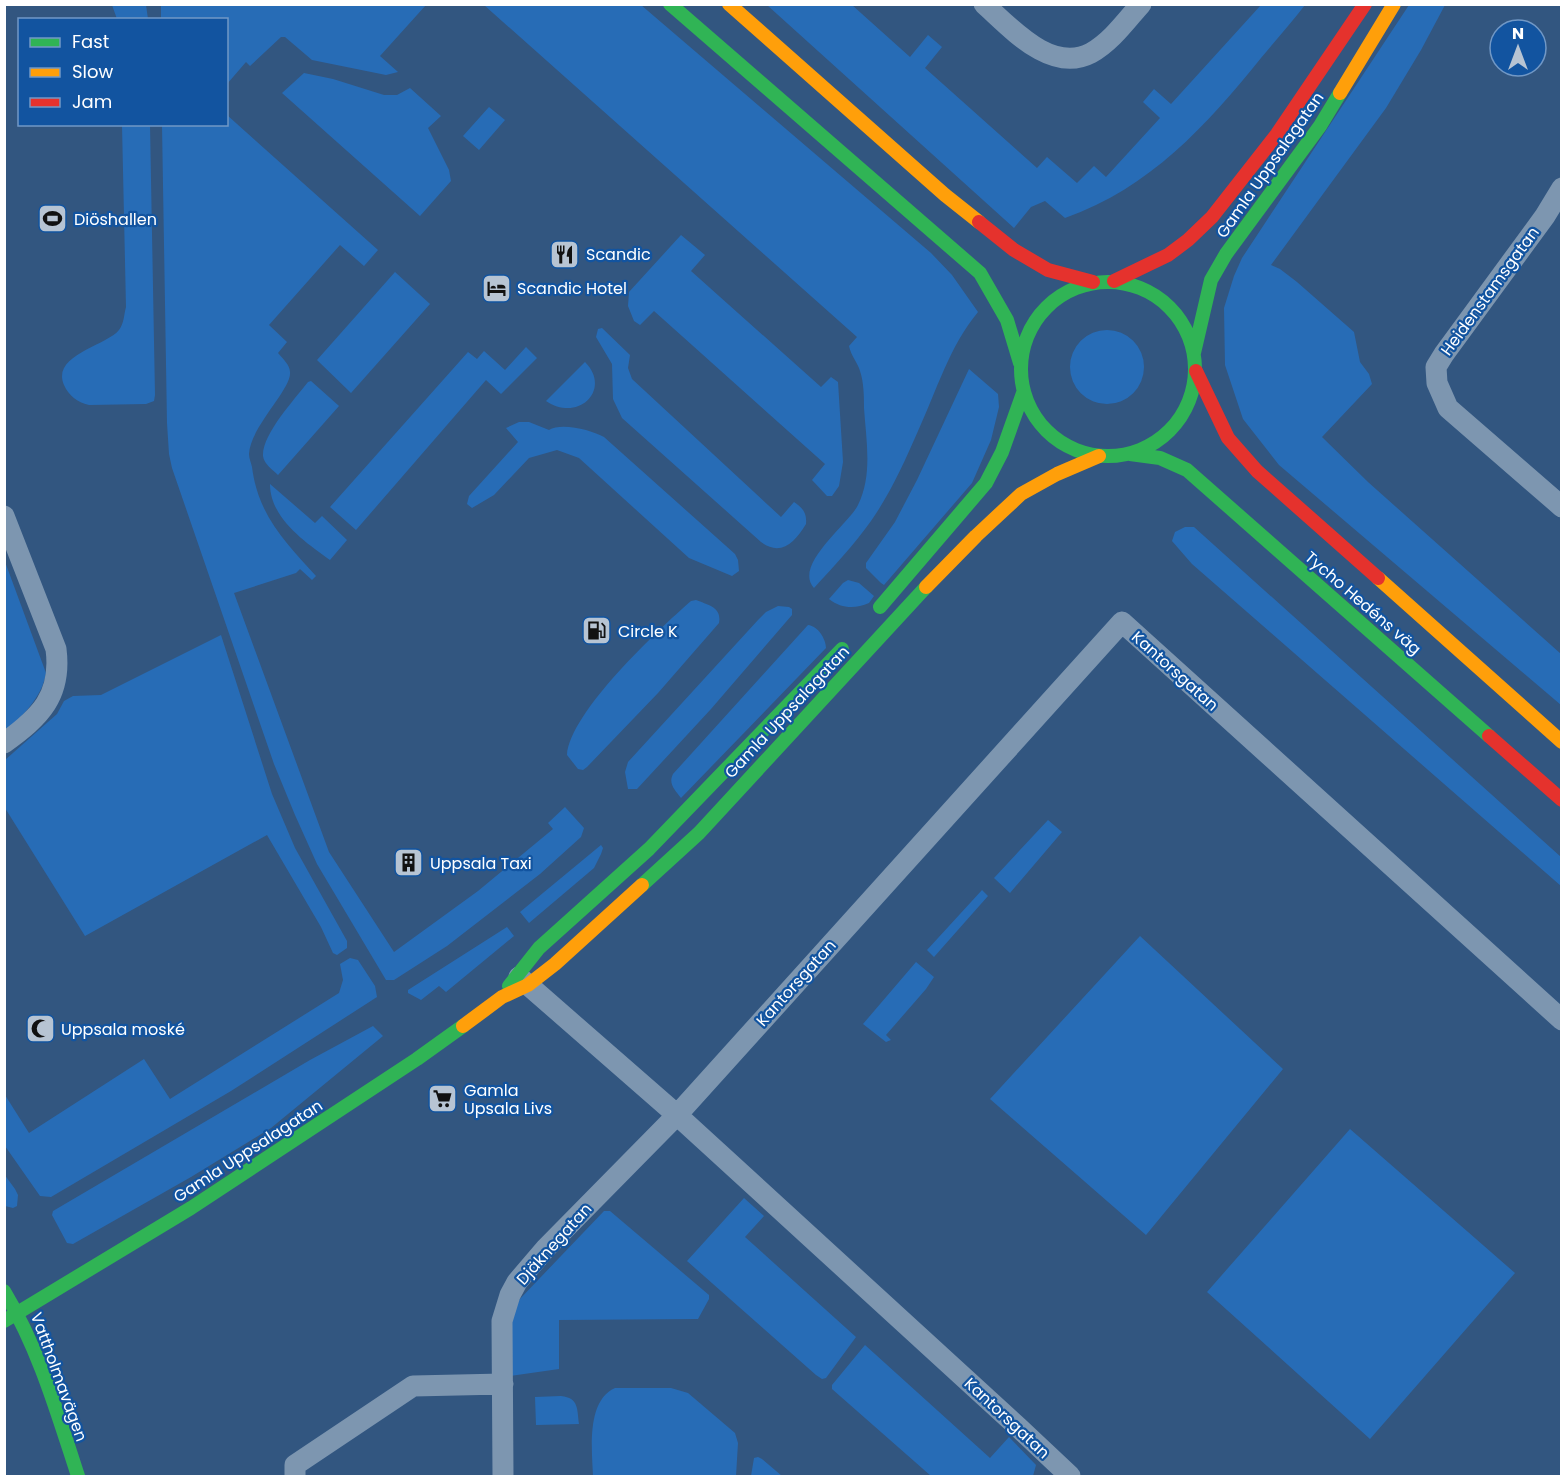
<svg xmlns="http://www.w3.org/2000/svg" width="1566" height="1481" viewBox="0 0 1566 1481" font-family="Poppins,sans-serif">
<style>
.green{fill:#276cb6}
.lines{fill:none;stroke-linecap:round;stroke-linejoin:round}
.street{stroke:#7d96b0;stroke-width:21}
.fast{stroke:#30b455;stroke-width:14}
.slow{stroke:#ff9f0a;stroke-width:14}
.jam{stroke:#e5322d;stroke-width:14}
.labels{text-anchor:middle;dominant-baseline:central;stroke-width:4.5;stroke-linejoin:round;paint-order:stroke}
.street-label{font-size:16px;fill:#fff;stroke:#1254a0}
.poi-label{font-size:16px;fill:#fff;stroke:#1254a0;text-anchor:start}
</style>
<rect width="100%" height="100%" fill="#325680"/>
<path class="green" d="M112,5H146L148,19H117Z
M161,5V4L426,5L380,56L398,72L386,75L312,60L285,37H281L250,66L246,62L227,84L226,20L161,19Z
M484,5H641L931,253L952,275L978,312C949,347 937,390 918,431C905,461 890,494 871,521C854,545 834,566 814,588C793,565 848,525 858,505C873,475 866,439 864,408C864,397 864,383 860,371C858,363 851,356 849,346L857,337Z
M767,5H852L910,57L928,35L942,47L925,68L1037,168L1047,157L1077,183L1094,166L1106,177L1160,118L1143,102L1154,89L1171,104L1261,5H1305C1291,23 1276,40 1261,58C1206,126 1150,188 1065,218L1045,201L1031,207L1014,228Z
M1409,5H1445L1421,50L1386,108L1271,265L1280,269L1297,282L1354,332L1360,362L1369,374L1372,384L1322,437L1368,482L1561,654V705L1279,465L1243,419L1225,365L1224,308L1234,276L1242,258Z
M304,73L333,79L384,95H397L410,88L441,116L428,128L449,170L451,181L420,216L282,93Z
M489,107L505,120L479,150L463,136Z
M227,115L378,250L364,266L340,245L269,325L287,342L278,353C283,359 290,365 290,372C292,389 250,427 249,454C249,458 251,463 252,467C258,515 285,542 316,576L312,580L300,569L296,573L234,593L329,852L394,952L478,891L553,829L548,823L565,807L584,828L581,837L540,874L447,946L394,980H386L317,864L295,815L274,764L172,468L169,454L167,423L162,125L226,124Z
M122,125H150L155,395L154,401L146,404L89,405C77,402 69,396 64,385C51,355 106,346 119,330C124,324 124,314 126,307Z
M681,235L705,255L691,271L821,387L831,377L838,382L843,462L839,486L832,496H827L812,480L825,464L654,311L640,325L634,321L628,306L629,292Z
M395,272L430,304L351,393L317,360Z
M602,328L630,355L628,368L632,379L781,517L794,502C803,508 807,513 806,524C795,542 781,557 761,542L622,418L613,399L612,364L596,337L598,329Z
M1070 367a37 37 0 1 1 74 0a37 37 0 1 1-74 0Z
M526,347L537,358L501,394L486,380L356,530L330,507L468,352L477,359L484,351L505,370Z
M585,362C612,389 579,423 546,401Z
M969,369L998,394L999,407L991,440L972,483L884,585L881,583L866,568V563L895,522L917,480Z
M311,381L339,406L278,475C273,470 264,464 263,456C262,434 295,399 308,382Z
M519,422H529L549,430C561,422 592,430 604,437L735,554L738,560L739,571L732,576L689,558L579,458L557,450L529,458L494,495L472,508L467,504L469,496L518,442L506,428Z
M270,484L315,523L322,516L347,540L330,560C305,542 270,518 270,484Z
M1185,527H1194L1561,857V886L1192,564L1172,541L1175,532Z
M4,559L46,673C42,698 21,717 4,734Z
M848,580L859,583L874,596L869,603C855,609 842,609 829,599L843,583Z
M696,600C708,605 722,607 719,623L658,693L587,767L583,770L578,769L567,755C570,712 658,630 691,601Z
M778,606L789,607L792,609V615L711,709L637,789H628L625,772L628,762L758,620L766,612Z
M808,625C818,626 826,639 826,648L681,798C675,790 668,784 673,774Z
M221,635L272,794L295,848L347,941V948L337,955L333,953L321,927L267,835L85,936L5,808V760L57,714L64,701L73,696L101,695Z
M1048,820L1062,832L1010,893L994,878Z
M601,845L603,848L601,854L594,868L529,923L520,912Z
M982,890L988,896L934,957L927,950Z
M507,927L514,936L446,992L439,986L421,1000L408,993V990Z
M1140,936L1283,1069L1146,1235L990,1099Z
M350,958L358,960L375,986L377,997L231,1091L51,1197L40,1196L5,1146V1095L29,1133L144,1059L170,1099L339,993L343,980L340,964Z
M916,962L934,977L926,989L886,1035L891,1040L886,1042L863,1024Z
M373,1026L383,1036L271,1128L191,1177L73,1244L67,1243L52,1215L53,1211L310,1060Z
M1350,1129L1515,1273L1370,1439L1207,1292Z
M4,1174L15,1189L18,1195L17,1206L13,1208L5,1206Z
M744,1198L764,1216L745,1237L856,1337L826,1378L822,1379L816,1375L687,1261Z
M604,1211H610L709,1295V1299L698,1319L559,1320V1369L510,1376L512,1317L517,1302Z
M865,1345L990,1458L1009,1437L1036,1465L1033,1476H931L832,1389V1385Z
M615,1388H671L688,1393L735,1433L738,1443L736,1476H593C592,1450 586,1401 615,1388Z
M561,1396C579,1398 577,1409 579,1424L536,1425L535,1397Z
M758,1457L762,1459L782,1476H751L754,1458Z"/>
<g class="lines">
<path class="street" d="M984,4C1011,28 1051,74 1091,53C1111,42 1126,21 1141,4
M1562,188L1545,216L1444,354L1436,367L1437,383L1448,408L1562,507
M4,516L56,649C62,696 40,717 4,743
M519,977L677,1115L1018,1427L1070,1476
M295,1476V1465L413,1386L503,1384
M503,1476L502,1321L510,1295L517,1282L546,1248L677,1115L1122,622L1562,1020"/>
<path class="fast" d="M670,4L980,273L1007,320L1020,363
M1021 369a87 87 0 1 1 174 0a87 87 0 1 1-174 0Z
M1194,353L1211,280L1226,254L1320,126L1340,93
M1130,454L1160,458L1187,470L1489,736
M880,607L986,483L1002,452L1023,393
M642,885L699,833L926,587
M509,986L539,948L649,849L842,649
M4,1291C39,1349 57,1412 78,1476
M4,1321L191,1208L417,1059L463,1026"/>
<path class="slow" d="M729,4L945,195L979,222
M1340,93L1394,4
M1378,578L1562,742
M926,587L976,536L1021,494L1057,474L1099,456
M463,1026L502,997L528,985L555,964L642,885"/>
<path class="jam" d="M979,222L1014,250L1048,270L1093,282
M1114,281L1168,255L1188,240L1212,217L1277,134L1365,4
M1196,371L1228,438L1257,471L1378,578
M1489,736L1562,800"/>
</g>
<defs>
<symbol id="stadium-square" viewBox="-11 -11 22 22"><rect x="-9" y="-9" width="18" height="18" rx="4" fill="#b7c4d3" stroke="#1254a0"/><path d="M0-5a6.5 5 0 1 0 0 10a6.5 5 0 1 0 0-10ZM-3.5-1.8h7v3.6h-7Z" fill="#111"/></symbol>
<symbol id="restaurant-square" viewBox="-11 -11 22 22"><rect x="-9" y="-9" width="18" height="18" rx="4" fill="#b7c4d3" stroke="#1254a0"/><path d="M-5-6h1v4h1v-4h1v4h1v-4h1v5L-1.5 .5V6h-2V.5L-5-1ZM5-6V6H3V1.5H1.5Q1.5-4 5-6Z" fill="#111"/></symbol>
<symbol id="hotel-square" viewBox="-11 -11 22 22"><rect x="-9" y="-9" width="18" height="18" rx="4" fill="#b7c4d3" stroke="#1254a0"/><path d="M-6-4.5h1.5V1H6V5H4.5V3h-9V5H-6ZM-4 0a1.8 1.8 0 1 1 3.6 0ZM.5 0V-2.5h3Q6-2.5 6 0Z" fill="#111"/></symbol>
<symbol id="fuel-square" viewBox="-11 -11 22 22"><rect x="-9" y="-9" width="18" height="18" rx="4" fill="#b7c4d3" stroke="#1254a0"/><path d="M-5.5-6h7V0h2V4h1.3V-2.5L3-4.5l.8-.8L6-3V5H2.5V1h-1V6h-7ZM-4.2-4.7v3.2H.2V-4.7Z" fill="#111"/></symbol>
<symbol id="building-square" viewBox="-11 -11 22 22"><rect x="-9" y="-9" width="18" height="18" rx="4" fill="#b7c4d3" stroke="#1254a0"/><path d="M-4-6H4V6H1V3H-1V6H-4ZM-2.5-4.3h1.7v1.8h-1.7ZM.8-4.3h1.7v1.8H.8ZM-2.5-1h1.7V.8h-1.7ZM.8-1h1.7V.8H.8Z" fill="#111"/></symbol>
<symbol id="mosque-square" viewBox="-11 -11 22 22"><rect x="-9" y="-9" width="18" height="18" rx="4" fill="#b7c4d3" stroke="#1254a0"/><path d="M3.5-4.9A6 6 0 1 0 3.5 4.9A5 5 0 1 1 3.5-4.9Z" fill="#111"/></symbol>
<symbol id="supermarket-square" viewBox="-11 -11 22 22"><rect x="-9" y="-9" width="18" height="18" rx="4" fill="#b7c4d3" stroke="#1254a0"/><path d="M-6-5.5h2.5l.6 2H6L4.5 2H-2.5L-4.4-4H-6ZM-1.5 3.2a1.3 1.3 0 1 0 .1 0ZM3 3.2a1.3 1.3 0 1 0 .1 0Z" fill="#111"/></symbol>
</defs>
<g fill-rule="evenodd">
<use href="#stadium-square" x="36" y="202" width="33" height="33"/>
<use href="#restaurant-square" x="548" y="238" width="33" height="33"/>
<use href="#hotel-square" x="480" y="272" width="33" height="33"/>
<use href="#fuel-square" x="580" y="614" width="33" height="33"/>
<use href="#building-square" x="392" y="846" width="33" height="33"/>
<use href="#mosque-square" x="24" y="1012" width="33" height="33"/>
<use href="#supermarket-square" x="426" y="1082" width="33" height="33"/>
</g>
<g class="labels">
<g class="street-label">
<text transform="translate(1270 165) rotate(-55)">Gamla Uppsalagatan</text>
<text transform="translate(1490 291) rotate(-54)">Heidenstamsgatan</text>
<text transform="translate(1363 603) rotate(41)">Tycho Hedéns väg</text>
<text transform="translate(1175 671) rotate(42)">Kantorsgatan</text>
<text transform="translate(787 712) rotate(-47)">Gamla Uppsalagatan</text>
<text transform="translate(796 983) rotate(-48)">Kantorsgatan</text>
<text transform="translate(248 1151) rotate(-33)">Gamla Uppsalagatan</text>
<text transform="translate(554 1244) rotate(-48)">Djäknegatan</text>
<text transform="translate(59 1377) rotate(70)">Vattholmavägen</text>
<text transform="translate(1007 1418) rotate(43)">Kantorsgatan</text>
</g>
<g class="poi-label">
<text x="74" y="219">Diöshallen</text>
<text x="586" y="254">Scandic</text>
<text x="517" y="288">Scandic Hotel</text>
<text x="618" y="631">Circle K</text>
<text x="430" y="863">Uppsala Taxi</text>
<text x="61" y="1029">Uppsala moské</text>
<text x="464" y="1090">Gamla<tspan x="464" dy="18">Upsala Livs</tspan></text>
</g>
</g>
<rect width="1566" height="1481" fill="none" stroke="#ffffff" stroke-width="12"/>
<rect x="18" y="18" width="210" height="108" fill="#1254a0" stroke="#7198c6" stroke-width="1.5"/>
<rect x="30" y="38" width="30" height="9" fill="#30b455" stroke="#7198c6" stroke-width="1.5"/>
<text x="72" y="48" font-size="18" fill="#ffffff">Fast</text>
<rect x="30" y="68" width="30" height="9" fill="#ff9f0a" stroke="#7198c6" stroke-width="1.5"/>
<text x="72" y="78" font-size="18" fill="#ffffff">Slow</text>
<rect x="30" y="98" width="30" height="9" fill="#e5322d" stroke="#7198c6" stroke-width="1.5"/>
<text x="72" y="108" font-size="18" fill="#ffffff">Jam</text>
<g transform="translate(1518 48)"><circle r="28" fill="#1254a0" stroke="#7198c6" stroke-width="1.5"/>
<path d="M0-4.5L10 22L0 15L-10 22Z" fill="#b7c4d3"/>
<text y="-9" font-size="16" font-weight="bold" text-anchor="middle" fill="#ffffff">N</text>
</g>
</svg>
